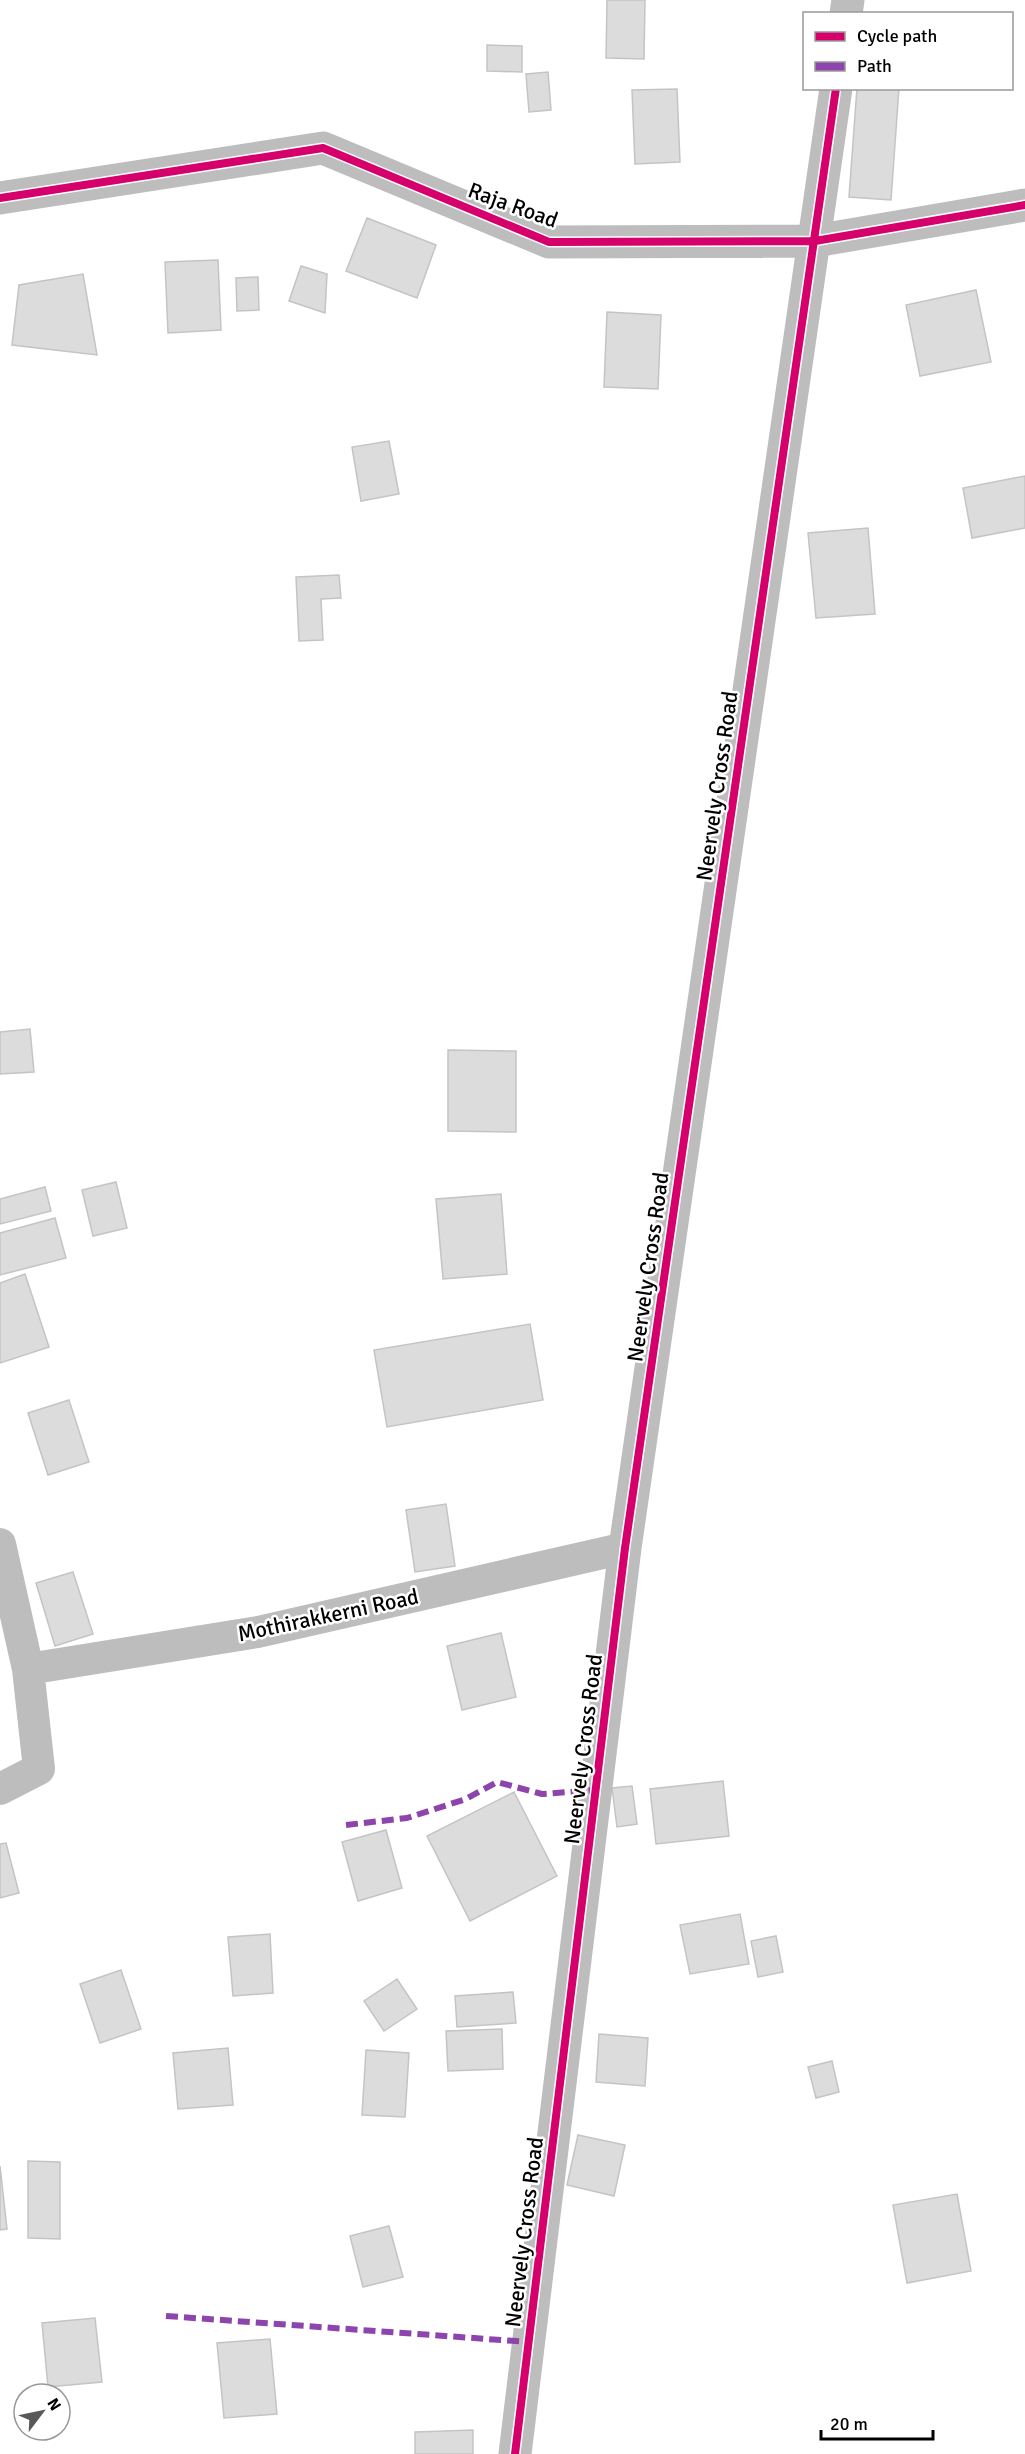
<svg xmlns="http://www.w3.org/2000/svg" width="1025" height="2454" viewBox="0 0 1025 2454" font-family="Signika,sans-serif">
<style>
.building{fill:#dcdcdc;stroke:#c4c4c4;stroke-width:1.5}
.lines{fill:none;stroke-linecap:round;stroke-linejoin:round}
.minor{stroke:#bdbdbd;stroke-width:32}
.tertiary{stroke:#bdbdbd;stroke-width:33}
.quiet{stroke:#8e44ad;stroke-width:6;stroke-dasharray:12 6;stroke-linecap:butt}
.cycleway-casing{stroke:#fff;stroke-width:11}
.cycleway{stroke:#d6006c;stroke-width:8}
.labels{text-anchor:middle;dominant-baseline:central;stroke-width:5;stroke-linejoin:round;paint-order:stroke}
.street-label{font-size:22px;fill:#000;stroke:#fff}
</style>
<rect width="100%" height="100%" fill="#fff"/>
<path class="building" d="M607,0H645L644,59L606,58Z
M487,45L522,46V72L487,71Z
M548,72L551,110L529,112L526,74Z
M857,88H899L891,200L849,197Z
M677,89L680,162L635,164L632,90Z
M367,218L436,245L417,298L346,271Z
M218,260L221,330L168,333L165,262Z
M301,266L327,274L325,313L289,301Z
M83,274L97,355L12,345L19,285Z
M258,277L259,310L237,311L236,278Z
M976,290L991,362L920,376L906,305Z
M607,312L661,315L658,389L604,387Z
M389,441L399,494L361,501L352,447Z
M1025,476V528L972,538L963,488Z
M868,528L875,614L816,618L808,533Z
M339,575L341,598L321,599L323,640L299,641L296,577Z
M30,1029L34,1072L0,1074V1032Z
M448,1050L516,1051V1132L448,1131Z
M116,1182L127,1228L93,1236L82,1190Z
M45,1187L51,1211L0,1224V1199Z
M501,1194L507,1274L443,1279L436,1199Z
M55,1218L66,1258L0,1275V1233Z
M25,1274L49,1347L0,1363V1283Z
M530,1324L543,1400L387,1427L374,1350Z
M69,1400L89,1462L48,1475L28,1413Z
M446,1504L455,1566L415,1572L406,1510Z
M73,1572L93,1634L55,1646L36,1583Z
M501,1633L516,1697L462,1710L447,1646Z
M723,1781L729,1836L656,1844L650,1789Z
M632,1786L637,1824L617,1827L612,1788Z
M514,1792L557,1876L470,1921L427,1836Z
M386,1830L402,1888L358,1901L342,1842Z
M6,1843L19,1893L0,1898V1844Z
M740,1914L749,1964L690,1974L680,1925Z
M270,1934L273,1993L233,1996L228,1937Z
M776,1936L783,1972L758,1977L751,1941Z
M121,1970L141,2029L100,2043L80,1984Z
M397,1979L417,2009L384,2031L364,2001Z
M513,1992L516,2023L457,2027L455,1996Z
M502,2029L503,2069L448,2071L446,2031Z
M599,2034L648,2038L645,2086L596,2082Z
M228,2048L233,2105L178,2109L173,2053Z
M366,2050L409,2053L405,2117L362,2115Z
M832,2061L839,2092L816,2098L808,2067Z
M578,2135L625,2145L614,2196L567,2185Z
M28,2161L60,2162V2239L28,2238Z
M0,2166L7,2229L0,2230Z
M957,2194L971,2271L907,2283L893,2205Z
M389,2226L403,2277L363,2287L350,2236Z
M95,2318L102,2382L48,2387L42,2323Z
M270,2339L277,2414L224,2418L217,2343Z
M473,2430V2454H415V2432Z"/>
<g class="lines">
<path class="minor" d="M0,1544L28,1669L39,1769L0,1789
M28,1669L258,1632L625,1548"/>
<path class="tertiary" d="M846,14L848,0
M0,198L323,148L549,242L815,241L1025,205
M515,2454L625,1548L836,88"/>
<path class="quiet" d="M346,1825L407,1818L466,1799L497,1782L542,1794L596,1790
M166,2316L529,2342"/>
<defs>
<path id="cycleway" d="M0,198L323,148L549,242L815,241L1025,205
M515,2454L625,1548L836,88"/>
</defs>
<use href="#cycleway" class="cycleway-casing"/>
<use href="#cycleway" class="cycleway"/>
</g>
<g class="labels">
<g class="street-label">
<text transform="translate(513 205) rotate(20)">Raja Road</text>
<text transform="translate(717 786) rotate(-82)">Neervely Cross Road</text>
<text transform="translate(648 1267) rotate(-82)">Neervely Cross Road</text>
<text transform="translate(328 1615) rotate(-12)">Mothirakkerni Road</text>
<text transform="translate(583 1749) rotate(-83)">Neervely Cross Road</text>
<text transform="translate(524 2232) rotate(-83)">Neervely Cross Road</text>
</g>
</g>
<rect x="803" y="12" width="210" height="78" fill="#ffffff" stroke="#999999" stroke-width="1.5"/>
<rect x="815" y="32" width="30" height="9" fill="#d6006c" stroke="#999999" stroke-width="1.5"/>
<text x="857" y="42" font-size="18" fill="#000000">Cycle path</text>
<rect x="815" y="62" width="30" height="9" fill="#8e44ad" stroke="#999999" stroke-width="1.5"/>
<text x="857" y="72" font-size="18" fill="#000000">Path</text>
<g transform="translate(42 2412) rotate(58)"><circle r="28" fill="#ffffff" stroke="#999999" stroke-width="1.5"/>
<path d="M0-4.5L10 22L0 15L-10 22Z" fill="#595959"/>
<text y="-9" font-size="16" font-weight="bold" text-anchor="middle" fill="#000000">N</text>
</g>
<path d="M821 2430v9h112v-9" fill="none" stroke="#000000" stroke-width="3"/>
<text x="830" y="2430" font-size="18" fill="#000000" stroke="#ffffff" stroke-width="4.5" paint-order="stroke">20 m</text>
</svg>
